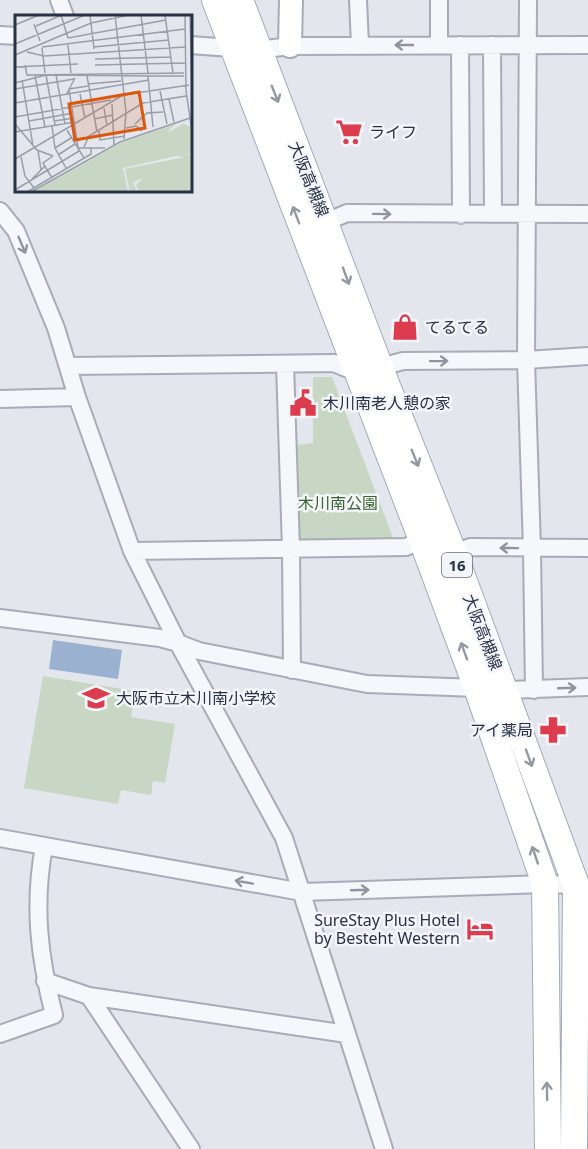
<svg xmlns="http://www.w3.org/2000/svg" width="588" height="1149" viewBox="0 0 588 1149" font-family="'Noto Sans','Noto Sans JP',sans-serif">
<style>
.green{fill:#c7d7c3}
.water{fill:#9ab2d0}
.lines{fill:none;stroke-linecap:round;stroke-linejoin:round}
.street-casing{stroke:#a7acb7;stroke-width:20}
.secondary-casing{stroke:#a7acb7;stroke-width:26}
.primary-casing{stroke:#a1aab9;stroke-width:28}
.street{stroke:#f6f7fa;stroke-width:16}
.secondary{stroke:#fff;stroke-width:22}
.primary{stroke:#fff;stroke-width:26}
.oneway{stroke:#8f94a0}
.oneway2{stroke:#9498a3}
.labels{text-anchor:middle;dominant-baseline:central;stroke-width:5;stroke-linejoin:round;paint-order:stroke}
.shield{fill:#f3f5f9;stroke:#656c7c;stroke-width:1.5}
.shield-label{font-size:15px;font-weight:bold;fill:#283247}
.poi-label{font-size:16px;fill:#283247;stroke:#f3f5f9;text-anchor:start}
.street-label{font-size:16px;fill:#283247;stroke:#f3f5f9}
.park-label{font-size:16px;fill:#3b6434;stroke:#f3f5f9}
.inset-road{fill:none;stroke:#989eaa;stroke-width:1.5}
.view{fill:#de570f;fill-opacity:0.15;stroke:#de570f;stroke-width:3}
.inset-edge{fill:none;stroke:#283247;stroke-width:3}
</style>
<rect width="100%" height="100%" fill="#e3e6ec"/>
<path class="green" d="M313,377H332L395,543L298,544L297,445L313,443Z
M43,676L135,691L131,717L175,724L165,783L153,781L151,795L121,790L118,804L24,788Z"/>
<path class="water" d="M53,640L122,650L118,679L49,669Z"/>
<g class="lines">
<defs>
<path id="street" d="M59,0L65,16
M358,0L360,45
M439,0V45
M528,0L526,360L532,549L534,690
M0,35L16,36
M190,45L258,50L290,46L588,45
M460,45L461,215
M492,45L493,214
M0,211L16,231L56,328L77,397L132,551L178,643L284,838L384,1149
M326,222L347,213L588,214
M285,364L291,549L292,670
M69,366L334,363L358,373L403,361L526,360L588,356
M0,399L77,397
M132,551L406,547L422,540
M454,554L470,547L588,548
M0,618L160,638L178,643L199,651L367,684L477,688
M505,690L588,687
M0,838L302,892L545,884L576,885
M45,981L89,996L347,1034
M89,996L191,1149
M0,1034L54,1015C39,956 33,906 44,846"/>
<path id="secondary" d="M290,46L291,0"/>
<path id="primary" d="M215,0L422,540L477,688L545,884L548,1149
M240,0L387,386L454,554L576,885L574,1149"/>
</defs>
<use href="#street" class="street-casing"/>
<use href="#secondary" class="secondary-casing"/>
<use href="#primary" class="primary-casing"/>
<use href="#street" class="street"/>
<use href="#secondary" class="secondary"/>
<use href="#primary" class="primary"/>
</g>
<defs><path id="oneway-shaft" d="M-6 0H5M1.5-3L5.5 0L1.5 3" fill="none" stroke-width="1.6" stroke-linecap="round" stroke-linejoin="round" transform="scale(1.5)"/></defs>
<g class="oneway">
<use href="#oneway-shaft" transform="translate(404 45) rotate(180)"/>
<use href="#oneway-shaft" transform="translate(382 214) rotate(1)"/>
<use href="#oneway-shaft" transform="translate(22 245) rotate(67)"/>
<use href="#oneway-shaft" transform="translate(439 361) rotate(-1)"/>
<use href="#oneway-shaft" transform="translate(509 548) rotate(-179)"/>
<use href="#oneway-shaft" transform="translate(567 688) rotate(-2)"/>
<use href="#oneway-shaft" transform="translate(244 882) rotate(-170)"/>
<use href="#oneway-shaft" transform="translate(360 890) rotate(-2)"/>
</g>
<g class="oneway2">
<use href="#oneway-shaft" transform="translate(275 94) rotate(68)"/>
<use href="#oneway-shaft" transform="translate(296 215) rotate(-111)"/>
<use href="#oneway-shaft" transform="translate(346 276) rotate(70)"/>
<use href="#oneway-shaft" transform="translate(415 458) rotate(68)"/>
<use href="#oneway-shaft" transform="translate(464 651) rotate(-110)"/>
<use href="#oneway-shaft" transform="translate(529 758) rotate(70)"/>
<use href="#oneway-shaft" transform="translate(535 855) rotate(-109)"/>
<use href="#oneway-shaft" transform="translate(547 1091) rotate(-91)"/>
</g>
<defs>
<symbol id="supermarket-bare" viewBox="-9 -9 18 18"><path d="M-6-5.5h2.5l.6 2H6L4.5 2H-2.5L-4.4-4H-6ZM-1.5 3.2a1.3 1.3 0 1 0 .1 0ZM3 3.2a1.3 1.3 0 1 0 .1 0Z" fill="#dd3c4f" stroke="#f3f5f9" stroke-width="2.5" paint-order="stroke"/></symbol>
<symbol id="shop-bare" viewBox="-9 -9 18 18"><path d="M-5-2.5h2.3a2.7 3.5 0 0 1 5.4 0H5L5.5 6h-11ZM-1.5-2.5h3a1.5 2.3 0 0 0-3 0Z" fill="#dd3c4f" stroke="#f3f5f9" stroke-width="2.5" paint-order="stroke"/></symbol>
<symbol id="civic-bare" viewBox="-9 -9 18 18"><path d="M-.6-6.5H3V-4.5H.6V-3L4-1V1h2V6H-6V1h2V-1L-.6-3ZM-1.2 2.5V6h2.4V2.5Z" fill="#dd3c4f" stroke="#f3f5f9" stroke-width="2.5" paint-order="stroke"/></symbol>
<symbol id="school-bare" viewBox="-9 -9 18 18"><path d="M0-5L7-2L0 1L-7-2ZM-4 1L0 2.5L4 1V4Q0 6-4 4Z" fill="#dd3c4f" stroke="#f3f5f9" stroke-width="2.5" paint-order="stroke"/></symbol>
<symbol id="pharmacy-bare" viewBox="-9 -9 18 18"><path d="M-2-6h4v4h4v4h-4v4h-4v-4h-4v-4h4Z" fill="#dd3c4f" stroke="#f3f5f9" stroke-width="2.5" paint-order="stroke"/></symbol>
<symbol id="hotel-bare" viewBox="-9 -9 18 18"><path d="M-6-4.5h1.5V1H6V5H4.5V3h-9V5H-6ZM-4 0a1.8 1.8 0 1 1 3.6 0ZM.5 0V-2.5h3Q6-2.5 6 0Z" fill="#dd3c4f" stroke="#f3f5f9" stroke-width="2.5" paint-order="stroke"/></symbol>
</defs>
<g fill-rule="evenodd">
<use href="#supermarket-bare" x="330" y="113" width="38" height="38"/>
<use href="#shop-bare" x="386" y="308" width="38" height="38"/>
<use href="#civic-bare" x="284" y="384" width="38" height="38"/>
<use href="#school-bare" x="77" y="679" width="38" height="38"/>
<use href="#pharmacy-bare" x="534" y="711" width="38" height="38"/>
<use href="#hotel-bare" x="461" y="910" width="38" height="38"/>
</g>
<g class="labels">
<rect class="shield" x="442" y="553" width="30" height="24" rx="4.5"/>
<g class="shield-label">
<text x="457" y="565">16</text>
</g>
<g class="poi-label">
<text x="369" y="132">ライフ</text>
<text x="425" y="327">てるてる</text>
<text x="323" y="403">木川南老人憩の家</text>
<text x="116" y="698">大阪市立木川南小学校</text>
<text x="533" y="730" text-anchor="end">アイ薬局</text>
<text x="460" y="920" text-anchor="end">SureStay Plus Hotel<tspan x="460" dy="18">by Besteht Western</tspan></text>
</g>
<g class="street-label">
<text transform="translate(309 179) rotate(68)">大阪高槻線</text>
<text transform="translate(483 632) rotate(69)">大阪高槻線</text>
</g>
<g class="park-label">
<text x="338" y="503">木川南公園</text>
</g>
</g>
<g transform="translate(15 15)">
<rect width="177" height="177" fill="#e3e6ec"/>
<path d="M174,105L168,109L177,112V137L170,141L177,139V177H124L121,170L128,163L118,167L122,177H115L110,154L170,142L161,141L108,153L113,177H18L106,128L161,109L154,115V117Z" fill="#c7d7c3"/>
<path class="inset-road" d="M46,0L53,23M75,0L79,34M100,0L111,97L109,124M126,0L133,58M150,0L158,58M170,0L171,76L177,116M175,0L177,82M19,9L25,26M0,10L24,0M21,11L47,0M53,23L151,5M0,29L70,0M53,30L56,58M27,32L170,14M78,32L154,25M27,33L30,58M12,37L29,41L170,32M0,40L76,8L114,0M80,44L156,42M10,50L12,60L169,58M80,50L170,48M0,52L63,49M31,60L40,110M41,60L50,109M20,61L30,112M72,61L82,117M133,61H169M7,65L18,131M0,68L31,60L133,61L138,112M73,69L106,66M0,74L59,64M54,74L63,132M54,74L73,71M145,76L152,109M65,79L70,103M51,80L60,63M154,84L159,107M0,88L134,65M97,89L99,130M89,93L92,111M0,102L96,85M79,104L98,100M14,106L58,98M39,106L59,103M0,109L22,135L38,141M120,109L132,98L148,97M37,111L40,133L51,153M111,113L121,111L127,116M52,115L69,143M84,116L85,125L110,121M0,117L60,107M69,132L74,121L128,88L171,81M40,133L56,123M63,133H90M23,135L26,155M43,140L60,129M6,142L10,161L19,173M0,144L108,80L174,70M37,163L28,148L38,141M17,164L30,151M0,175L64,136M12,177L76,139V133M16,177L105,127L175,103"/>
<path class="view" d="M124,77L130,113L60,125L54,89Z"/>
<rect width="177" height="177" class="inset-edge"/>
</g>
</svg>
